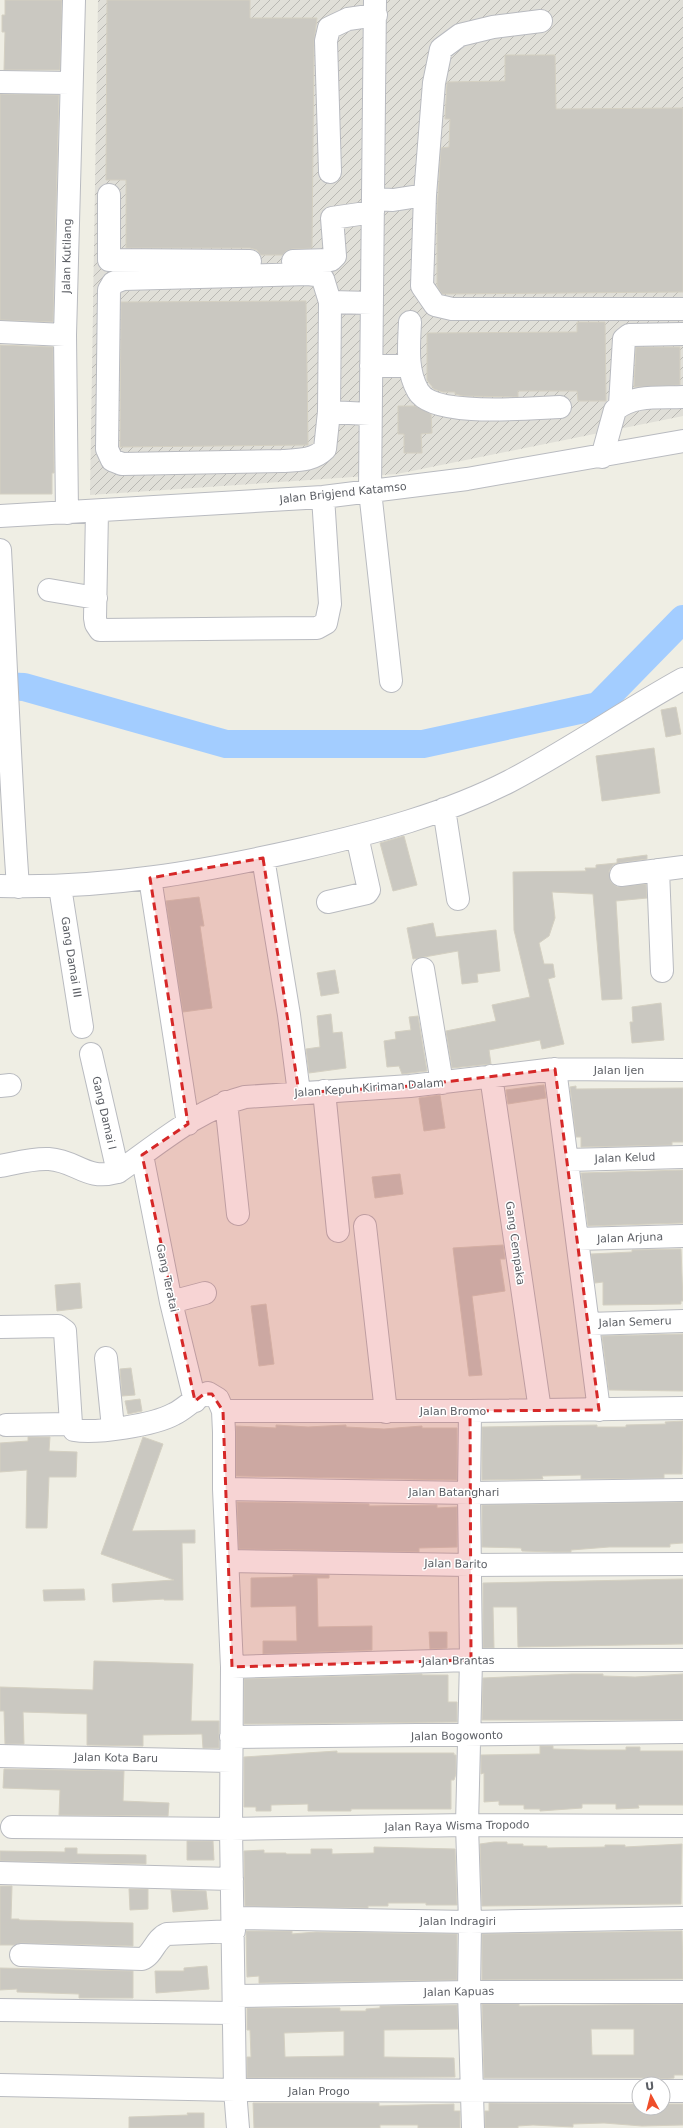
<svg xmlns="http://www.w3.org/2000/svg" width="683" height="2128" viewBox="0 0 683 2128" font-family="'DejaVu Sans',sans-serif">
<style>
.industrial{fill:url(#industrial-furrows)}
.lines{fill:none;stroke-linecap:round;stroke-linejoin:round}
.river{stroke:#a3cdff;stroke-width:28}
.building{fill:#cac8c1;stroke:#d4d0c2;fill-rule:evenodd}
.minor-casing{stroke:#b9bbc0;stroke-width:24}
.minor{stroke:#fff;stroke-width:22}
.marked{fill:#d62828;fill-opacity:0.2;stroke:#d62828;stroke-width:3;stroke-dasharray:8 5;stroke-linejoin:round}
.labels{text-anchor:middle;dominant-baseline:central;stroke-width:3;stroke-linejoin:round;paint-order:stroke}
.street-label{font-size:11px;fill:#5c5f65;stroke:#fff}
</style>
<defs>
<pattern id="industrial-furrows" width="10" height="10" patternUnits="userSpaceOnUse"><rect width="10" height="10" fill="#e0dfd8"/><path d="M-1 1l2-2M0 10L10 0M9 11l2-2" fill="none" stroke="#b9b8b3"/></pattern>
</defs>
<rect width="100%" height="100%" fill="#efeee4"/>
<path class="industrial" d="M98,0H683V416L397,474L90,495Z"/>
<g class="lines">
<path class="river" d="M0,686L24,687L226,744H423L598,706L683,619"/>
</g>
<path class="building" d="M5,0H62L60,70H4L5,32H2V15H5Z
M107,0H250V18H317L314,41L312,248L292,249L286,251L282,255H261L257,250L250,248H126V180H106Z
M505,55H555L556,109L683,108V292L442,294L437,286V210L441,148L449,147L450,119H445L447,82L505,81Z
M0,94L59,95L53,322L0,320Z
M306,301L308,445L120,447L121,302Z
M577,322H605L606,401H578L577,391H518V397L463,396L455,394V392H443L434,389L427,380V333L577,332Z
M0,345L53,347L54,473H52V494H0Z
M636,347H680V385L634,387Z
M398,406H416L431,414L432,433L421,434L422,453H404V434H398Z
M676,707L681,734L666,737L661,710Z
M654,748L660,793L602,801L596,756Z
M404,836L417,885L393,891L380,843Z
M647,855V859L619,863L613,865L609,871L611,882L617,887L646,884L647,898L616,901L622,999L602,1000L593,894L552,892L555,918L549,936L539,943L544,964H553L555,977L548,979L564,1044L542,1049L540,1040L489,1050L491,1064L452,1068L446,1031L496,1021L492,1005L530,997L514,930L513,872L586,871L585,868H596V865L617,863V859Z
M199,897L204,926H200L212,1008L183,1012L166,901Z
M433,923L436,937L496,930L500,971L477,974L478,982L462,984L458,951L413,959L407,928Z
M335,970L339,993L321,996L317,973Z
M661,1003L664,1040L632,1043L630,1022H633L632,1007Z
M331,1014L333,1033L342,1032L346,1068L309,1073L306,1049L320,1047L317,1016Z
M418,1016L427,1071L402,1074L399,1066L387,1067L384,1041L396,1039L395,1032L411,1030L409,1017Z
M544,1085L546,1098L508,1104L506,1090Z
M576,1086V1089L683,1088V1142H672V1145L581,1147V1137H576L570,1087Z
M440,1095L445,1128L424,1131L419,1098Z
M683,1170V1223L588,1226L581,1173Z
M400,1174L403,1194L375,1198L372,1177Z
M503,1245L505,1259H500L505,1291L472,1296L482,1375L469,1376L453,1248Z
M681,1249L683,1301H681V1304L603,1305V1282L595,1283L591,1254L632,1252V1250Z
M80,1283L82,1308L57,1311L55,1285Z
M266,1304L274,1364L259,1366L251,1306Z
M683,1334V1391L609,1390L602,1336Z
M131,1368L135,1395L122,1396L120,1369Z
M140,1399L142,1411L128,1414L125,1401Z
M683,1421L682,1474H664V1478L581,1479V1475L542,1476L543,1479L482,1480V1427L597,1425V1427H626V1425L666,1424L665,1422Z
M276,1425L308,1427L346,1425V1427L384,1429L422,1426V1428H457V1480L236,1476V1426L276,1428Z
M28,1437H50L49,1451L77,1452L76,1477H49L47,1528H26L27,1470L0,1472V1443L28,1441Z
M143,1437L163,1444L132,1531L195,1530V1543H182L183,1600H164V1599L113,1602L112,1584L174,1580L101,1554Z
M237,1502L369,1504V1506L437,1505V1508L457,1507V1547L419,1548V1552L239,1549Z
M683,1502V1543L670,1544V1547H609L571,1550V1552H555L522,1551L521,1548L482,1547V1505Z
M293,1575H329V1578H317L318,1627L372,1626V1650L263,1654V1641H297L296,1606L251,1607V1578L293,1577Z
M683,1579V1644L518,1647L517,1607H493L494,1648H483V1583Z
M84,1589L85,1600L44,1601L43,1590Z
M429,1632H447V1648L430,1649Z
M94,1661L193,1664L191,1721H219V1748H203L202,1734L143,1735V1746L87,1745V1714L23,1712L24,1744H5L4,1711H0V1687L93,1690Z
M422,1674V1675H448V1702H457V1722L244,1724V1679Z
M572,1674H603V1676L635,1677L683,1674V1720H482L483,1678Z
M540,1746H553V1749L587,1750H626V1747H640V1751H683V1805H638L639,1808L616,1809V1804H582V1808L540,1811V1809H524V1805H499V1801L484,1802V1773L481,1774V1755L540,1754Z
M337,1751V1753H454V1755H456V1774L454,1780H451V1809H351V1811H308V1804L271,1805V1811H256V1807H244V1757Z
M4,1769L124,1771L123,1801L169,1803L168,1816L59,1815L60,1790L3,1788Z
M187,1841H213L214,1860H187Z
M494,1842H507V1844H523V1846H547V1848L605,1847V1845H625V1847L682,1844L681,1904L482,1906L480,1844Z
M374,1847L455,1849L457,1905H426V1903H388V1906H368V1908L245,1906L244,1851L264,1850V1853H286V1854H311V1849H332V1854L374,1853Z
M65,1848H77V1854L146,1855V1864L0,1861V1851L65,1852Z
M0,1886H12L11,1919H19V1920L133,1923V1946L21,1943L14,1945H0Z
M129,1889H148V1909L130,1910Z
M171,1890L206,1891L208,1909L173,1912Z
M246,1931H292V1934L316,1932L457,1934V1980L259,1983V1976L247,1977Z
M682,1931L683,1979L482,1980V1934Z
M207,1966L209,1989L156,1993L155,1971H184V1968Z
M0,1968L133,1971V1998H79V1994L17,1992V1989L0,1990Z
M482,2004H519V2006L683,2004V2075H674V2078L660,2079V2078H484ZM591,2029H634V2055H592Z
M457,2005L458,2029L384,2030V2057L454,2058L455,2077L247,2078V2057H251L250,2030H247V2008H340V2011H366V2009L380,2008V2006ZM344,2031V2056L285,2057L284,2033Z
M253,2103H379V2106L454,2104V2111H460V2128H418V2125H380V2128H254Z
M489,2103L638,2104V2108H663V2104H683V2125L642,2126L604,2123L573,2124V2127L533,2125L518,2126V2128H485V2111H489Z
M187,2113H204V2128H129V2117L188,2115Z"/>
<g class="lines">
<defs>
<path id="minor" d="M375,0L370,491L391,681
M541,21L493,27L460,35L441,49L434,83L425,195L422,286L435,305L452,309H683
M0,82L70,83
M330,172L326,41L329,28L348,19L376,15
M109,195V260L250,261
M373,199L393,200L425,195
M293,261L331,260L335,256L332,218L373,212
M308,274L316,275L323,279L330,302L329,412L325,449C313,461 298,460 282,461L122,464L112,460L107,449L109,290L113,283L123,279Z
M330,302L372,303
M410,322C409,345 406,370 418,391C433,418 531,408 560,407
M0,332L65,335
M371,366H409
M620,405L624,339L629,335L683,334
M329,412L370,414
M602,457L615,410C633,394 660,398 683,397
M97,511L95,618L96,624L100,630L317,628L326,623L330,604L323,497
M67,513L65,335L74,0
M0,516L323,497L467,479L683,441
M0,550C6,662 10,775 18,887
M49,590L96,598
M444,809L458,899
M263,858L289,1015L299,1093
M658,870L662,971
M621,875L683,867
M150,878L188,1124
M0,886C106,889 201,872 303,849C373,833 446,814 510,781C569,750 625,711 683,679
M60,887L82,1027
M328,902L367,893L369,890L357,836
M423,969L442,1083
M91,1054L118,1172
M555,1069L599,1410
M491,1076L540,1410
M0,1086L10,1085
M324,1091L338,1231
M226,1102L238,1214
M142,1155L171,1302L195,1401
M567,1160L683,1157
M0,1166C16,1163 33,1158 49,1159C78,1161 85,1181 118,1172C157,1145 198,1109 245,1097L410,1086L555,1069L683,1070
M365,1226L386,1412
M577,1239L683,1236
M171,1302L205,1293
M588,1324L683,1321
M0,1327L58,1326L65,1331L71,1424L74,1430C96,1434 154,1425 174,1414C185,1409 196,1396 208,1393L218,1399L223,1411L224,1432V1489L232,1667L231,1829L235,2090L238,2128
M106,1358L113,1428
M223,1411H470L683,1408
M470,1411L469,1493L471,1660L467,1825L470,1922L469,1992L473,2128
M6,1425L71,1424
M224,1489L471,1493L683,1490
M228,1561L469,1565L683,1564
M232,1667L471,1660H683
M231,1737L683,1732
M0,1756L231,1761
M12,1827L231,1829L467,1825L683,1826
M0,1873L232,1879
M234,1918L470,1922L683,1918
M21,1955L142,1959C153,1955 155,1939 167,1934L234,1931
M235,1996L469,1992H683
M0,2010L233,2013
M0,2085L235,2090L639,2091
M663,2091H683"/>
</defs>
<use href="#minor" class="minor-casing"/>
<use href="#minor" class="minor"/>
</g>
<path class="marked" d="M263,858L299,1093L410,1086L555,1069L599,1410L470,1411L471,1660L232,1667L223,1411L212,1394H204L195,1401L142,1155L188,1124L150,878Z"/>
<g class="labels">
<g class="street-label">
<text transform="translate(67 256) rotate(-89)">Jalan Kutilang</text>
<text transform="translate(343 493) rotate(-6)">Jalan Brigjend Katamso</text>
<text transform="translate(71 957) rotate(81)">Gang Damai III</text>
<text x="619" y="1070">Jalan Ijen</text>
<text transform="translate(369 1088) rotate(-4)">Jalan Kepuh Kiriman Dalam</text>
<text transform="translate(104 1113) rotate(77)">Gang Damai I</text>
<text transform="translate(625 1158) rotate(-2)">Jalan Kelud</text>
<text transform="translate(630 1238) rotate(-2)">Jalan Arjuna</text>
<text transform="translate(515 1243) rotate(82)">Gang Cempaka</text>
<text transform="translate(167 1278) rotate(78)">Gang Teratai</text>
<text transform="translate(635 1322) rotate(-2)">Jalan Semeru</text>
<text x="453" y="1411">Jalan Bromo</text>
<text x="454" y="1492">Jalan Batanghari</text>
<text transform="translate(456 1564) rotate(1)">Jalan Barito</text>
<text transform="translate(458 1661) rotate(-1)">Jalan Brantas</text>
<text transform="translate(457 1736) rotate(-1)">Jalan Bogowonto</text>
<text transform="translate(116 1758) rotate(1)">Jalan Kota Baru</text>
<text transform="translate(457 1826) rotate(-1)">Jalan Raya Wisma Tropodo</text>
<text x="458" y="1921">Jalan Indragiri</text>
<text transform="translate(459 1992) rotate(-1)">Jalan Kapuas</text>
<text x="319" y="2091">Jalan Progo</text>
</g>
</g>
<g transform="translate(651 2096) rotate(353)"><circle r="19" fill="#ffffff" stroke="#bebfc1"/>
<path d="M0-3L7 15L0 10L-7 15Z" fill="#ef4e2a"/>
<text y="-6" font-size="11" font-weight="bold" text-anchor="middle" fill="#5c5f65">U</text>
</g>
</svg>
